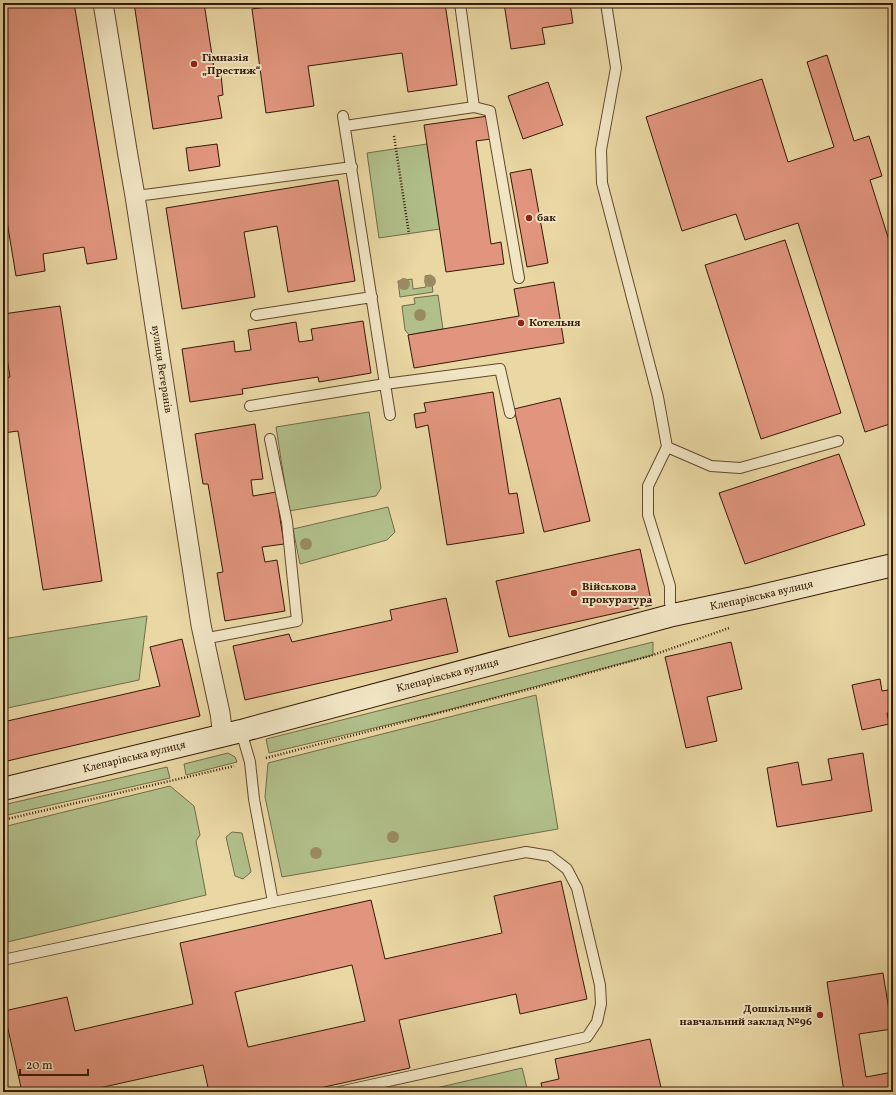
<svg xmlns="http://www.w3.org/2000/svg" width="896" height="1095" viewBox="0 0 896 1095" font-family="Vollkorn,serif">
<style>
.green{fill:#b1bf8a;stroke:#726c47}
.building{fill:#e1957e;stroke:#341904;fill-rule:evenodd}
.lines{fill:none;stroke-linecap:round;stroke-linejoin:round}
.service-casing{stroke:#61482c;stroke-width:12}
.minor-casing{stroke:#61482c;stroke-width:21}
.secondary-casing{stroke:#341904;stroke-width:24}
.path{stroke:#341904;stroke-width:2.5;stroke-dasharray:1 2;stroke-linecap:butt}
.service{stroke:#f1e5c4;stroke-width:10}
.minor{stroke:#f1e5c4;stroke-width:19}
.secondary{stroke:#f1e5c4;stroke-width:22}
.tree{fill:#9a8a62}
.poi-dot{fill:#8f2418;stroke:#f1e5c4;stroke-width:1.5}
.labels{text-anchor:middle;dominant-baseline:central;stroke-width:4;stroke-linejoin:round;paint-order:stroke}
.poi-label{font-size:11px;font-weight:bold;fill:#341904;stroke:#f1e5c4;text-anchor:start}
.street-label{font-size:11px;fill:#341904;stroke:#f1e5c4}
</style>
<rect width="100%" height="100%" fill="#e9d7a4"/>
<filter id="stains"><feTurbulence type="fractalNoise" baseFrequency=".005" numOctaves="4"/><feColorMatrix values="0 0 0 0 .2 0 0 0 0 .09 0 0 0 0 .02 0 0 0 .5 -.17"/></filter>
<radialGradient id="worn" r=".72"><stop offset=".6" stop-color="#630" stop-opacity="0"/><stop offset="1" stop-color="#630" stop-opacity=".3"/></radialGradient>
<path class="green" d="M427,144L440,229L379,238L367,153Z
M431,275L433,292L400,297L398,281L412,279L413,289L426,287L425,276Z
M438,295L443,329L409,335L405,330L402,306L415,304L414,298Z
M369,412L381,488L376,496L289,511L276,427Z
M388,507L395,532L387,540L300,564L293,529Z
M147,616L139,680L3,709V639Z
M653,642V655L433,714L269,753L266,739Z
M536,695L558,829L282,877L265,797L268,763Z
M228,753L235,757L237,762L186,775L184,764Z
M167,767L170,778L3,816V805Z
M170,786L194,806L200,835L196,841L206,895L3,943V827Z
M232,832L242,833L251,872L243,879L235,876L226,837Z
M522,1068L528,1092H419Z"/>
<path class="building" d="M3,3H74L117,259L87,264L84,247L43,254L45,271L16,276L3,197Z
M134,3H204L215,75L221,74L223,95L218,96L222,118L153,129Z
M296,3H445L457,85L408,92L402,53L308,66L314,106L266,113L252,9Z
M504,3H570L573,23L542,28L545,44L511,49Z
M827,55L854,141L869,136L882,176L870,180L893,253V423L865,432L798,223L745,240L736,214L682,231L646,117L762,79L788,162L834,147L807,62Z
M548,82L563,125L523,139L508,96Z
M488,116L491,139L476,141L491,244L501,242L504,264L446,272L424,125Z
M217,144L220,166L189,171L186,148Z
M531,169L548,263L527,267L510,173Z
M338,180L355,281L288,292L277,226L244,232L255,297L182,309L166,208Z
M785,240L841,413L761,439L705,265Z
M554,282L564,343L414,368L408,335L519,316L514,289Z
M60,306L102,581L43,590L18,431L3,433V378L10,377L3,333V314Z
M363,321L371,373L319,382L318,377L279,383L242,389L243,394L190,402L182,349L234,341L235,352L251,350L248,330L296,322L299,342L313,340L311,329Z
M493,392L509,494L517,493L524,533L447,545L428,425L416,428L414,414L426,412L424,403Z
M560,398L590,521L544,532L514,409Z
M255,424L263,479L251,480L253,496L276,492L284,544L262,547L265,562L277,560L285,611L225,621L217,573L223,572L208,484H203L195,434Z
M839,454L865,525L745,564L719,493Z
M640,549L652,605L509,637L496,581Z
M446,598L458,652L245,700L233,646L289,634L292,642L392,620L390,610Z
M182,639L200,716L3,762V722L160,686L150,647Z
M731,642L742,689L707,697L717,741L686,748L665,657Z
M880,679L882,691L888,690L893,711L887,713L889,724L862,730L852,685Z
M863,753L872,811L777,827L767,768L798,762L802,785L832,780L828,759Z
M561,881L587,999L520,1014L516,994L399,1020L410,1068L302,1092H209L203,1065L90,1090V1092H22L4,1011L67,997L75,1031L193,1004L180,943L371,900L385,959L502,933L494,896ZM352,965L365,1021L248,1047L235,992Z
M883,973L892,1029L859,1034L866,1077L893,1072V1092H844L827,982Z
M650,1039L662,1092H543L541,1083L559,1079L555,1059Z"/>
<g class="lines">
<defs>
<path id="service" d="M460,3L474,107
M606,3L616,68L601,150L602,183L658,397L667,447L648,486V515L670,586V603L673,615
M345,126L474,107L490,111L519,278
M135,196L152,194L352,167
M256,315L372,297
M250,406L385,384L343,116
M390,415L385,384L500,369L510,413
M667,447L711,466L740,468L838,441
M203,639L297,621L287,522L270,439
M241,731L250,762L254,799L273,902
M3,960L273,902L526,852L550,856L567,869L577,888L600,985L601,1004L597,1022L587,1037L339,1092"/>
<g id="minor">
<path id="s1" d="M103,3L128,156L135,196L201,625L220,713L223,736"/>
</g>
<g id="secondary">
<path id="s2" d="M3,789L241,731L673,615L753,598L893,565"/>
</g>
</defs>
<use href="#service" class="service-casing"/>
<use href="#minor" class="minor-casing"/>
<use href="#secondary" class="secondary-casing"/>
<path class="path" d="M394,136L409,234
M266,758L534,688L653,655L729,628
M3,820L234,766"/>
<use href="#service" class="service"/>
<use href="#minor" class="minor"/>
<use href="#secondary" class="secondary"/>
</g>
<g class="tree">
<circle cx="430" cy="281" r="6"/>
<circle cx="404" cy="284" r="6"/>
<circle cx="420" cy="315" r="6"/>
<circle cx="306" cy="544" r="6"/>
<circle cx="393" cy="837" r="6"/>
<circle cx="316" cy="853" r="6"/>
</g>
<g class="poi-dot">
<circle cx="194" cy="64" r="4"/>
<circle cx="529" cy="218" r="4"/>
<circle cx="521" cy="323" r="4"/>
<circle cx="574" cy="593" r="4"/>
<circle cx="820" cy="1015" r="4"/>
</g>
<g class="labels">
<g class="poi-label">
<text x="202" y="58">Гімназія<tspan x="202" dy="13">„Престиж“</tspan></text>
<text x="537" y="218">бак</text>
<text x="529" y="323">Котельня</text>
<text x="582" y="587">Військова<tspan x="582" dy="13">прокуратура</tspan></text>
<text x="812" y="1009" text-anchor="end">Дошкільний<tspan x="812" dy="13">навчальний заклад №96</tspan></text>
</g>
<g class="street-label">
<text stroke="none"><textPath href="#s1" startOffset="371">вулиця Ветеранів</textPath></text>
<text stroke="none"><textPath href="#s2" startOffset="783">Клепарівська вулиця</textPath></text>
<text stroke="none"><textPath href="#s2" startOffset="459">Клепарівська вулиця</textPath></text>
<text stroke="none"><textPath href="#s2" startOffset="135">Клепарівська вулиця</textPath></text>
</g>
</g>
<rect width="896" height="1095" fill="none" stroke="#e9d7a4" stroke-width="16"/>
<rect x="4" y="4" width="888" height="1087" fill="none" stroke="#341904" stroke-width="2"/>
<rect x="8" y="8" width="880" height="1079" fill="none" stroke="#341904"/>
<path d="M20 1069v6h68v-6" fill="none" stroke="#341904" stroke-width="2"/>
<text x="26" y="1069" font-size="12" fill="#341904" stroke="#f1e5c4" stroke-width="3" paint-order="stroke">20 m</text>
<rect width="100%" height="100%" filter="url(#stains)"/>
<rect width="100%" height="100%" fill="url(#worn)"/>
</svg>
